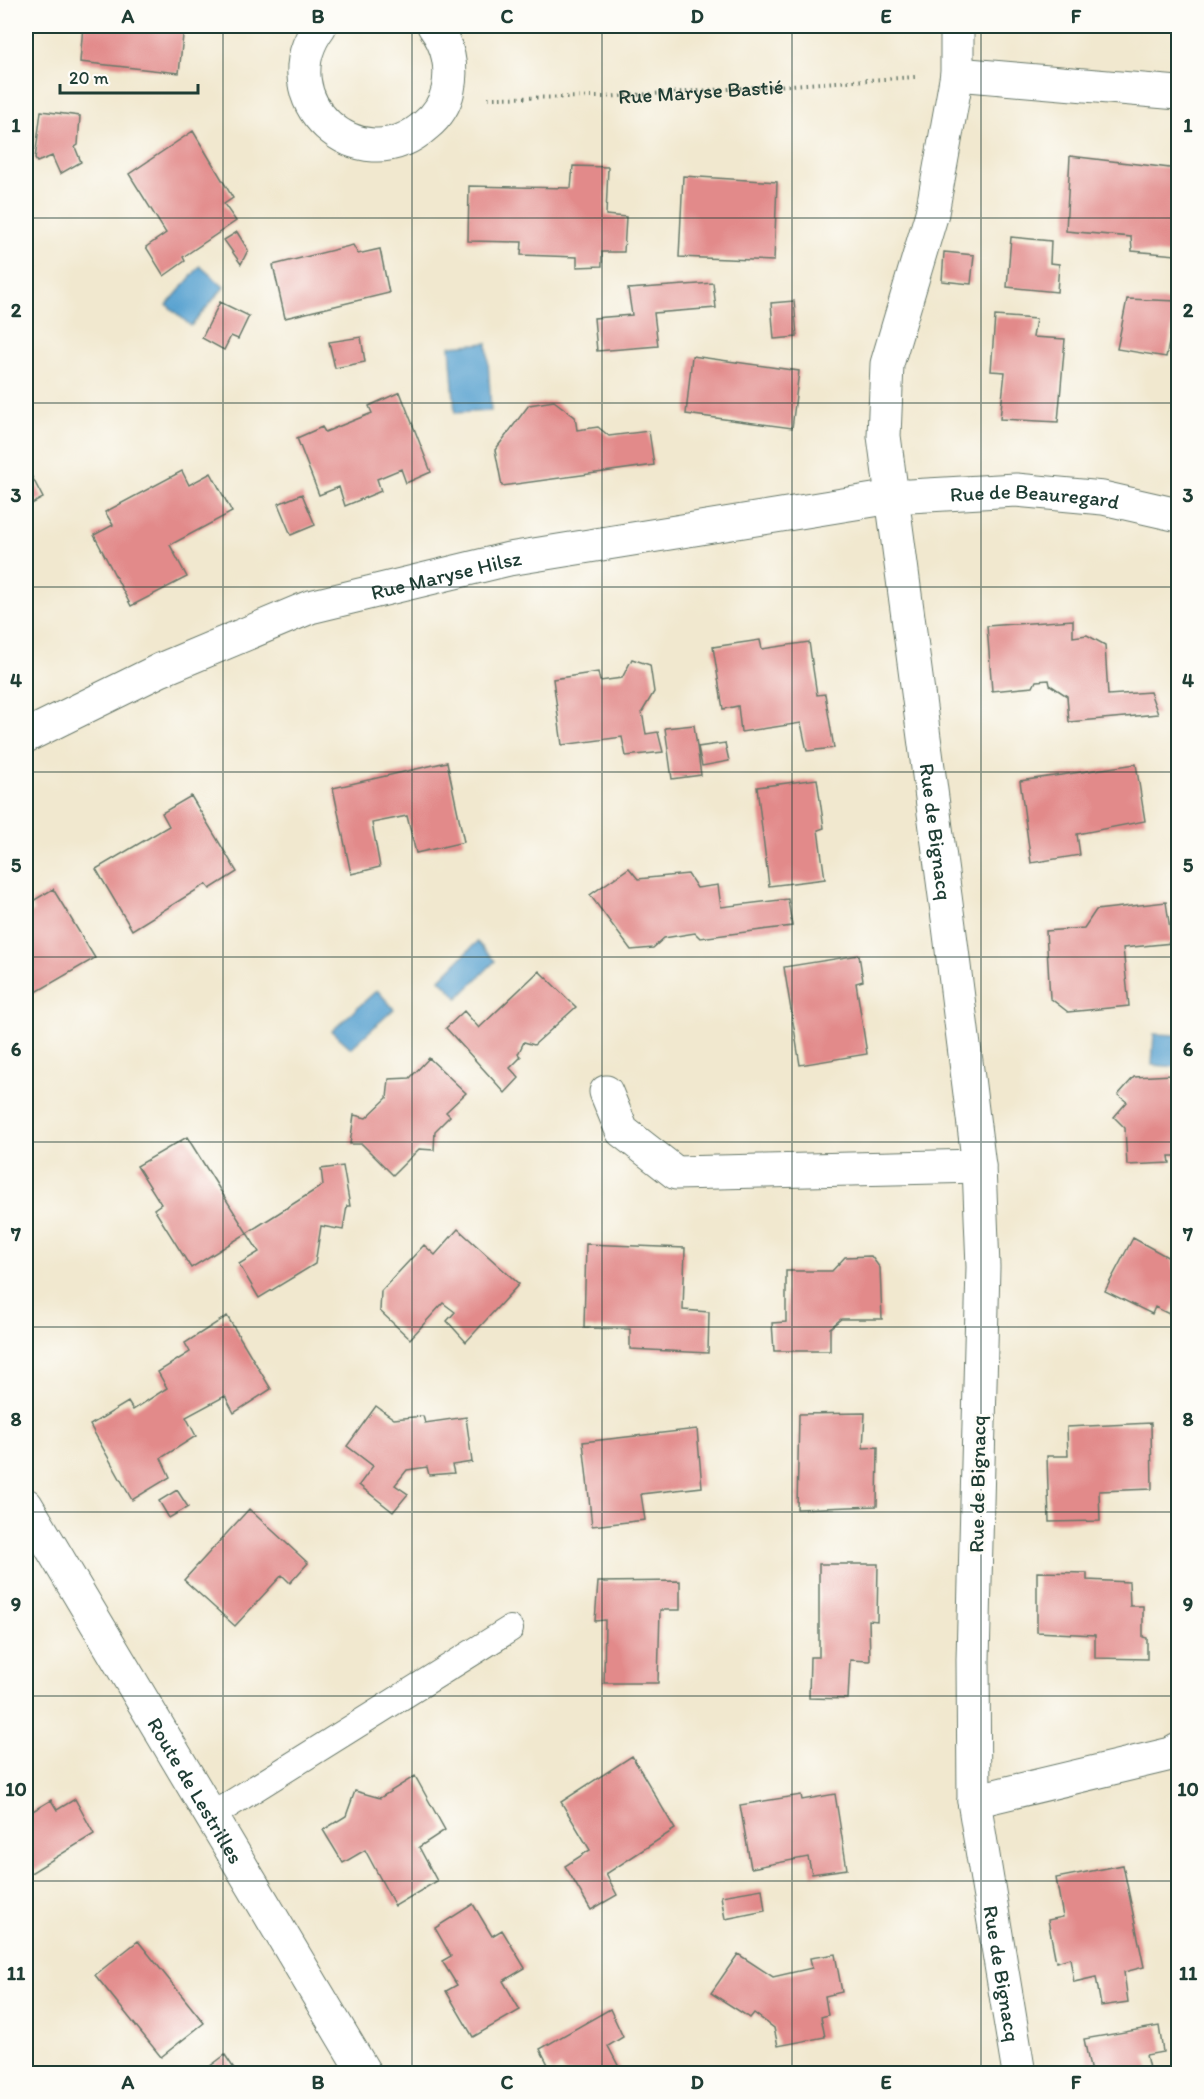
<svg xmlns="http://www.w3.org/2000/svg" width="1204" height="2099" viewBox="0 0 1204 2099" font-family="Itim,sans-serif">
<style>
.water{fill:#58a2d0;stroke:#3c7082;stroke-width:1.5}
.building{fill:#e28a8a}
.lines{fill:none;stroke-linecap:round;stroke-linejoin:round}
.service-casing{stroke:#68796a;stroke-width:28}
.minor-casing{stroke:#68796a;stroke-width:35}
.tertiary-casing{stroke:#68796a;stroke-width:35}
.path{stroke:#68796a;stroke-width:4;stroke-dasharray:1.5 4.5;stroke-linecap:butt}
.service{stroke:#fff;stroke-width:26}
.minor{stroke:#fff;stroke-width:33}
.tertiary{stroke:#fff;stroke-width:33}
.grid{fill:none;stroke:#1f3d34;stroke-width:1.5;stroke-opacity:0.55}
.labels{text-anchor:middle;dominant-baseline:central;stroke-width:6;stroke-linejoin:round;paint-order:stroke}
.street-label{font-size:21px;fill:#1f3d34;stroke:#fdfcf7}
.neatline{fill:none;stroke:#1f3d34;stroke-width:2}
.grid-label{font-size:20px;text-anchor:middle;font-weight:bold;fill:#1f3d34}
</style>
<rect width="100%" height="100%" fill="#fdfcf7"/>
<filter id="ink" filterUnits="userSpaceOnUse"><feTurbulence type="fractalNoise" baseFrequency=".0167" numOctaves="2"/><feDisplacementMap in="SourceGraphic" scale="12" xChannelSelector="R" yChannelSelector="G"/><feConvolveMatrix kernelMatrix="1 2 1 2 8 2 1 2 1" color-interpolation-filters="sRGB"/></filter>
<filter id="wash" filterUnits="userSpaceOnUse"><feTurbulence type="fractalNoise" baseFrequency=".008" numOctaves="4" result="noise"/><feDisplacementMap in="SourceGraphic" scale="24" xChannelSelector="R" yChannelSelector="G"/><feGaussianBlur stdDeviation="1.35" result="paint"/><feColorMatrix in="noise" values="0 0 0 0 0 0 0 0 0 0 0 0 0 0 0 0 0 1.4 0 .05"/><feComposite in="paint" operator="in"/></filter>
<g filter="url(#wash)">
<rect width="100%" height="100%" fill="#f1e8cf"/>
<path class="water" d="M200,266L224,287L191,326L167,305Z
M487,343L491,411L455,413L450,346Z
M477,942L495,961L458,998L440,979Z
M377,990L394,1009L351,1048L332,1031Z
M1154,1034L1178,1035V1067L1152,1065Z"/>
<g id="blocks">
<path class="building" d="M83,26H184L179,73L80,62Z
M41,111L80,116L78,145L75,147L81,162L60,174L52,156L37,162L35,159Z
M193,131L233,198L224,204L236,221L183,257L185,261L164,276L146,247L166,233L129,174Z
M1070,156L1178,169V219L1176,255L1132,251L1131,237L1066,231Z
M573,166L608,167L606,215L626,217L624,252H602V266L577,267V257L521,255L522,242L468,241L469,186L571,188Z
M683,176L777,182L774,261L679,257Z
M237,232L248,250L241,264L224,240Z
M1011,237L1051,241L1050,263L1059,264L1057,292L1007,287Z
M353,245L358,254L380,249L389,293L285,318L273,265Z
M944,252L974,255L971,284L942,281Z
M713,283L716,308L654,313L658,346L597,351L594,318L632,315L628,289Z
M1127,299L1178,301L1166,357L1117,349Z
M794,301L797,337L774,339L771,303Z
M220,302L249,316L238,339L231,336L224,350L202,338Z
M995,316L1036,319L1033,337L1065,339L1058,422L1000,419L1005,372L991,371Z
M361,337L365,362L335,368L329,342Z
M692,356L799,371L792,428L686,414Z
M400,392L431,472L406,483L401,469L377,479L381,491L345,506L339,487L319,495L297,438L322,427L325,432L372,413L369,406Z
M554,401L575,417L577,430L598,427L609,436L649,431L654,465L502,486L495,450L529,405Z
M182,471L189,485L211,473L232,512L170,545L187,577L131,606L94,535L113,525L105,512Z
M30,473L43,498L26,507V475Z
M302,494L315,525L291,535L278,504Z
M1073,620V637L1087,635L1105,645L1108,695L1150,692L1158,714L1069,722L1067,696L1050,685L1049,680L1036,681L1033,687L992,691L987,626Z
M760,640L762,649L809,642L817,695L825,694L834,748L807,751L801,723L741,732L738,706L723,709L713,647Z
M632,659L650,665L654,692L642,712L646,734L658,732L663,752L626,756L622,737L562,745L553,679L598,672L600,681L622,678Z
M694,725L701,775L672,779L665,728Z
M725,743L729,761L702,766L698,747Z
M447,762L464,842L416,853L407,816L372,823L380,867L351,874L333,788Z
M1136,764L1145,821L1077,834L1080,855L1031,863L1020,781Z
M817,779L824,828L818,830L825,879L769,886L757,787Z
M191,796L237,872L210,889L206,884L132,930L96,869L169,826L162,813Z
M629,868L638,879L688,874L697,888L718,885L721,907L788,899L792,926L700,938L695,933L664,938L653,948L631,950L590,895Z
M53,889L95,958L26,998V917L34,911L31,902Z
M1166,902L1172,943L1123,948L1129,1006L1068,1012L1050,998L1046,931L1084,928L1096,910Z
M859,955L863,981L856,983L867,1054L800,1065L784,967Z
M539,971L576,1007L534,1045L524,1042L518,1054L521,1057L510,1068L519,1078L505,1093L446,1028L464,1011L479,1028Z
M429,1058L466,1093L446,1112L450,1116L435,1131L434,1150L419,1149L393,1175L362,1144H350L354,1115L366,1118L387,1098L389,1079L410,1078Z
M1172,1075L1173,1085H1178V1156H1169L1170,1163L1127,1165L1125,1128L1114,1117L1127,1102L1118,1095L1134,1077Z
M187,1137L247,1233L323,1185L321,1169L343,1166L350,1206H347L343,1230L321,1226L315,1264L259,1298L239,1264L259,1252L247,1233L191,1268L154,1209L161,1204L137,1166Z
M458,1229L519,1284L466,1342L447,1321L455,1312L443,1303L410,1339L380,1311L381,1291L424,1245L435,1255Z
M1133,1238L1173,1260L1175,1272L1178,1274V1299L1169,1314L1155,1307L1152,1314L1105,1291Z
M586,1244L685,1248L683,1310L709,1312L708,1353L630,1349V1329L584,1328Z
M871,1256L880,1268L882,1319H841L830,1328V1351H774L772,1323L786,1322V1271H832L845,1257Z
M227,1316L271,1389L234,1413L225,1396L186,1417L196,1436L161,1458L170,1477L132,1500L90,1425L128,1402L133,1410L167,1388L158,1372L190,1352L185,1343Z
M376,1406L394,1419L423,1416L425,1423L466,1417L472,1462L452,1465L454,1473L429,1475L427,1467L407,1470L395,1485L408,1494L393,1512L359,1485L373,1466L347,1446Z
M865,1413L863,1448L878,1447L877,1506L797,1509L799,1414Z
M1151,1423L1152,1489L1099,1491L1100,1521L1049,1522L1047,1456H1068L1067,1427Z
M697,1429L702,1487L641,1494L645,1520L592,1526L583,1442Z
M177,1490L188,1507L169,1518L159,1501Z
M249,1509L308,1563L290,1583L282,1575L235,1626L184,1580Z
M819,1564H878L877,1621L869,1620L870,1661L850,1660L848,1699L809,1698L810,1657H819Z
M1037,1572L1087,1573V1580L1129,1582L1130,1606H1143V1637L1147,1638V1659L1095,1658V1635L1037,1632Z
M680,1581V1610H660L658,1683H604L605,1620L595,1621L598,1582Z
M632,1756L675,1829L606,1874L617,1895L591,1910L565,1866L590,1850L561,1802Z
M415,1776L445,1830L419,1847L437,1881L395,1906L365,1850L343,1863L323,1830L346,1816L355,1791L380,1798Z
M835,1794L847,1869L812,1874L808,1857L751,1868L740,1805L801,1795L802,1800Z
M75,1799L94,1834L26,1876V1815L51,1800L57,1810Z
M1123,1865L1144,1967L1124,1972L1128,2002L1101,2006L1096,1977L1074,1982L1070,1958L1056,1962L1048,1920L1063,1917L1056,1878Z
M762,1889L765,1911L725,1919L721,1896Z
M473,1904L492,1936L502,1930L525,1968L503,1981L520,2010L473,2037L446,1991L457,1985L442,1961L451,1956L435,1928Z
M138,1941L204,2023L161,2057L95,1975Z
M738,1954L773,1977L812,1968L810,1958L835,1954L842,1992L825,1996L828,2015L821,2017L825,2037L778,2046L774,2028L754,2013L750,2018L711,1993Z
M610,2009L623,2037L608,2046L622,2073H564L561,2067L552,2072L540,2049Z
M1159,2026L1163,2052L1146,2055L1150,2073H1091L1084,2039Z
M225,2055L237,2073H201Z"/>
</g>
</g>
<g filter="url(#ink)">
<use href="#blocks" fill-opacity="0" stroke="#68796a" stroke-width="1.5"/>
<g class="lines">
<defs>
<path id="service" d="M211,1816L510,1629"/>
<g id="minor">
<path d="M320,26C266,98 359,185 426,125C437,116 445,104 448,90C453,66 448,45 434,26"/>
<path id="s2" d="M957,26V74L932,213L887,364L884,436L949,926L979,1166L983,1267L973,1660L974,1801L1019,2074"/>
<path d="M957,74L1178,93"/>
<path id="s3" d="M26,736L160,670L310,607L509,559L892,497L1016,490L1103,498L1178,515"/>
<path d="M606,1092L622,1131L676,1173L979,1166"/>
<path d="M974,1801L1171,1754L1178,1750"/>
</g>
<g id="tertiary">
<path id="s4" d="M26,1505L365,2074"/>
</g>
</defs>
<use href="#service" class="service-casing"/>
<use href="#minor" class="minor-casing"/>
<use href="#tertiary" class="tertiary-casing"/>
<path class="path" id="s1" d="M488,98L604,97L915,77"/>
<use href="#service" class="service"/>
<use href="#minor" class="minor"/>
<use href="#tertiary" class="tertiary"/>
</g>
</g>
<path class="grid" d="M223,26V2074M412,26V2074M602,26V2074M792,26V2074M981,26V2074M26,218H1178M26,403H1178M26,587H1178M26,772H1178M26,957H1178M26,1142H1178M26,1327H1178M26,1512H1178M26,1696H1178M26,1881H1178"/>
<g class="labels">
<g class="street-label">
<text stroke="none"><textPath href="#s1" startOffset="213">Rue Maryse Bastié</textPath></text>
<text stroke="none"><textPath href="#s3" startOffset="1048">Rue de Beauregard</textPath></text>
<text stroke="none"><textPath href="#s3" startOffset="452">Rue Maryse Hilsz</textPath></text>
<text stroke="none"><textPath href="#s2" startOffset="818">Rue de Bignacq</textPath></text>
<text transform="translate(977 1484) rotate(-89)">Rue de Bignacq</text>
<text stroke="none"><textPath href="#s4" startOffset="332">Route de Lestrilles</textPath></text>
<text stroke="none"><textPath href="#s2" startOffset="1965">Rue de Bignacq</textPath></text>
</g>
</g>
<rect width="1204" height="2099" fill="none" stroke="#fdfcf7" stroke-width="66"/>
<path d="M60 84v9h138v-9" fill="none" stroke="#1f3d34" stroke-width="3"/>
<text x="69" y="84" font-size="18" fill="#1f3d34" stroke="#fdfcf7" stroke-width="4.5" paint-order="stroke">20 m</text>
<rect x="33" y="33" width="1138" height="2033" class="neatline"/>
<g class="grid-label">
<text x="128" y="23">A</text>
<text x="318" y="23">B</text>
<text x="507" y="23">C</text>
<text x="697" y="23">D</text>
<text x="886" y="23">E</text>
<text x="1076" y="23">F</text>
<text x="16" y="132">1</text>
<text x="1188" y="132">1</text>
<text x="16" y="317">2</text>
<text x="1188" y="317">2</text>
<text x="16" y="502">3</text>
<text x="1188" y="502">3</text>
<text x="16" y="687">4</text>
<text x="1188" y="687">4</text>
<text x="16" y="872">5</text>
<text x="1188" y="872">5</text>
<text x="16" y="1056">6</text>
<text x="1188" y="1056">6</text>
<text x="16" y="1241">7</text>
<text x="1188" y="1241">7</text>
<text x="16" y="1426">8</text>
<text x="1188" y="1426">8</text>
<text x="16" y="1611">9</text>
<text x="1188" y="1611">9</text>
<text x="16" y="1796">10</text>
<text x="1188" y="1796">10</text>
<text x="16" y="1980">11</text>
<text x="1188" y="1980">11</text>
<text x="128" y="2089">A</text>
<text x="318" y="2089">B</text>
<text x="507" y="2089">C</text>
<text x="697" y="2089">D</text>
<text x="886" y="2089">E</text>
<text x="1076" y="2089">F</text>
</g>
</svg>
